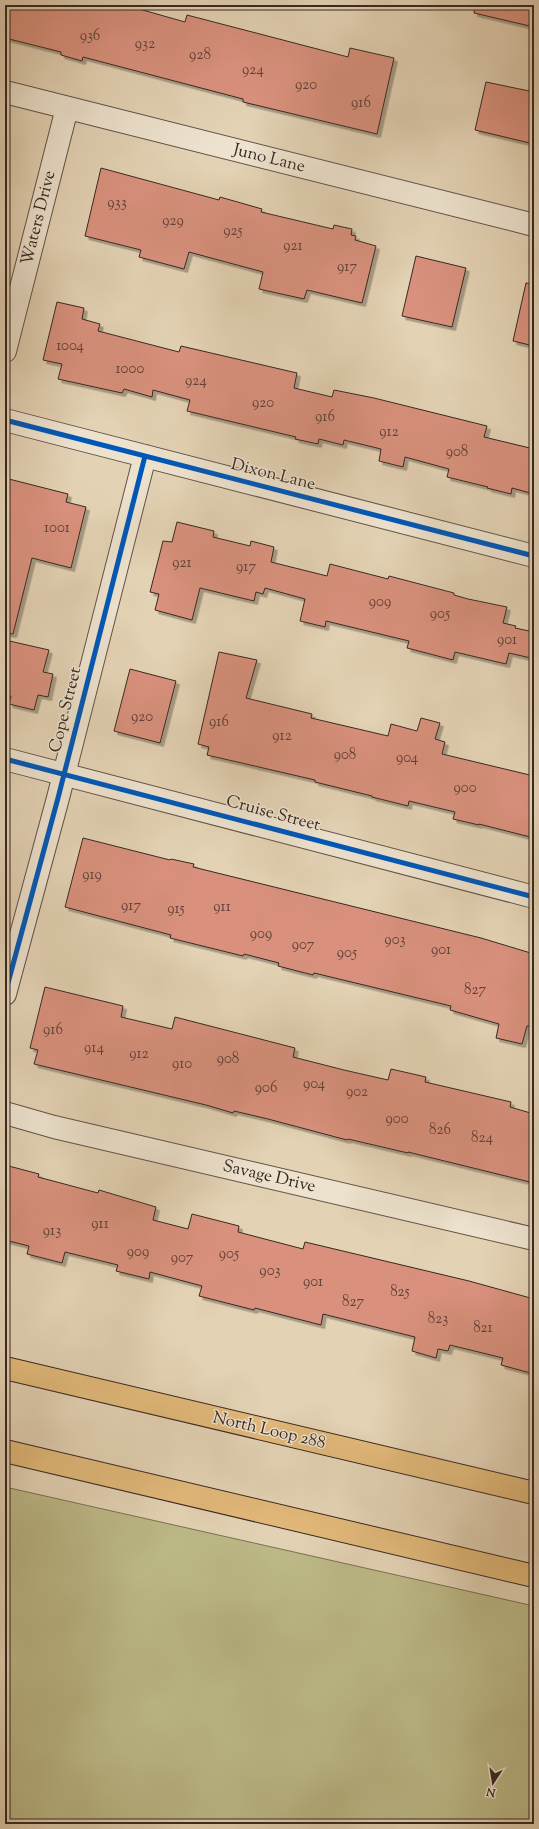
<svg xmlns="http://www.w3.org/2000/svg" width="539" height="1829" viewBox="0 0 539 1829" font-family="'Sorts Mill Goudy',serif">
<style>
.green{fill:#bcb987;stroke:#7a7054}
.building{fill:#d9917d;stroke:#382822;filter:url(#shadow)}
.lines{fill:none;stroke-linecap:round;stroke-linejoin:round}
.minor-casing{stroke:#635246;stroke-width:24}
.trunk-casing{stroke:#382822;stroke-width:24}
.minor{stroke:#ede2ce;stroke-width:22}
.trunk{stroke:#e2b97a;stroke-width:22}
.cycleway-casing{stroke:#ede2ce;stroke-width:8}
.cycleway{stroke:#0057b8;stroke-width:5}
.labels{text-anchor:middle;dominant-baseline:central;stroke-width:3;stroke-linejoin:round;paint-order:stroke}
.number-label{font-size:15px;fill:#604239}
.street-label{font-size:17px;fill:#382822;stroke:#ede2ce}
</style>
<defs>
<filter id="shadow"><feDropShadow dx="3.5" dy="3.5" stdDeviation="0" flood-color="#0004"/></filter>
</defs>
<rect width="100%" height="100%" fill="#e3d2b4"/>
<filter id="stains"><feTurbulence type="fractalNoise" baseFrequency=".005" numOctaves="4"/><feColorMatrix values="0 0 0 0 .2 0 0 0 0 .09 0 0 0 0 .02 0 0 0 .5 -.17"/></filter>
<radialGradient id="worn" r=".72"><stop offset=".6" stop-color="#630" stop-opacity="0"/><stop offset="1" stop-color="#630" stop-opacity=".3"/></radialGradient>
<path class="green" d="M5,1487L534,1606V1824H5Z"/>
<path class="building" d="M5,5H125L185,22L187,15L348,57L350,48L394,58L377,134L243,102V99L83,57L82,61L61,55V52L5,38Z
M475,5H534V27L474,13Z
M486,82L534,92V144L475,130Z
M101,168L219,200L220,197L262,209L261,212L333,229L334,225L352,229L351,235L356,236L355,240L376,246L362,303L307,290L304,299L259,289L263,272L189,252L184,269L139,257L141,250L85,236Z
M416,256L466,268L452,327L402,316Z
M526,283L534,284V346L513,341Z
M57,302L84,308L82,319L100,324L98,331L179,352L181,346L297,373L294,388L332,397L334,390L374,398L487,426L484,437L534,449V494L512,488L511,494L487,488L488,487L447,477L449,469L405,457L403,467L379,461L381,449L344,440L343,445L319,439L318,444L295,439L296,437L187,411L190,400L153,390L152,397L124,389L122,393L58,379L62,364L43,360Z
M5,478L68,494L66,502L86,507L71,568L32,558L13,634L5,633Z
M177,522L214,531L213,537L250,546L251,541L274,547L271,562L327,576L330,564L388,579L389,576L454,593V595L468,599L507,607L503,623L516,626L515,628L534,632V647L531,658L509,653L506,664L455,652L453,660L407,648L409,641L326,621L325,627L300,621L305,599L265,588L263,594L256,592L254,601L200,588L192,620L155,610L159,594L150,592L160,553L163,541L172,542Z
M5,640L49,650L43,672L53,674L48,697L38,695L34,710L9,704L11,696L5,695Z
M219,652L257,660L246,698L312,714L311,718L388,736L391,724L417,731L421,718L440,723L435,739L445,742L442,754L534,776V838L479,824V825L453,819L455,812L409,801L408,806L372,797V796L315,782V780L207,755L209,747L198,744Z
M130,669L176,681L160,743L114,731Z
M83,838L170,860L171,859L194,864L193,867L481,938L534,954V1011L530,1026H527L522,1044L496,1038L499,1024L450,1010L451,1006L314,973L313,975L278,966L279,963L244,954L243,956L170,938L171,935L65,907Z
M45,987L123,1006L121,1017L172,1029L175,1017L295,1048L293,1057L344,1070L388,1080L391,1069L426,1077L425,1082L511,1102L510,1107L534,1114V1183L408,1152V1153L348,1139L347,1140L268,1119L234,1111L233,1113L206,1105L34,1064L38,1050L30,1048Z
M5,1165L39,1174L38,1177L98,1193L99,1190L156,1207L153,1220L188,1229L192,1214L239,1226L238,1232L303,1249L305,1242L469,1281L534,1299V1374L501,1365L503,1358L450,1345L448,1351L438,1349L436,1358L412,1351L415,1337L323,1314L321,1325L255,1308L254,1310L199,1296L202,1286L150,1272L149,1279L116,1271L118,1265L65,1252L62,1263L27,1254L29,1246L5,1240Z"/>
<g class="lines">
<defs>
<path id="minor" d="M5,92L534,225
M5,351L67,108
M5,420L534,556
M5,759L534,897
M5,994L58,798L145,456
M5,1113L54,1127L534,1239"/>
<path id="trunk" d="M5,1368L534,1493
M5,1451L534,1576"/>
</defs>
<use href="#minor" class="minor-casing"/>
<use href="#trunk" class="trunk-casing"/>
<use href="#minor" class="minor"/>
<use href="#trunk" class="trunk"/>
<defs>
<path id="cycleway" d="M5,420L534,556
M5,759L534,897
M5,994L58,798L145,456"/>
</defs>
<use href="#cycleway" class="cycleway-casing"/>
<use href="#cycleway" class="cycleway"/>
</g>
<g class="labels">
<g class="number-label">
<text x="90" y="36">936</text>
<text x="145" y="44">932</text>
<text x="200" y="55">928</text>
<text x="253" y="70">924</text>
<text x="306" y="85">920</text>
<text x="361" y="103">916</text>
<text x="117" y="203">933</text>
<text x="173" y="221">929</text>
<text x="233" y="231">925</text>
<text x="293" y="246">921</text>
<text x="347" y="267">917</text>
<text x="70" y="346">1004</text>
<text x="130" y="369">1000</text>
<text x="196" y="381">924</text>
<text x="263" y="403">920</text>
<text x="325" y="417">916</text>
<text x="389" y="432">912</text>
<text x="457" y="452">908</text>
<text x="57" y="528">1001</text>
<text x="182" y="563">921</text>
<text x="246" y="567">917</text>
<text x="380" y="602">909</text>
<text x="440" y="614">905</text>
<text x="507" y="640">901</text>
<text x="142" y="717">920</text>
<text x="219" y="722">916</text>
<text x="282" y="736">912</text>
<text x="345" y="755">908</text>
<text x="407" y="758">904</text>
<text x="465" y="788">900</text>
<text x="92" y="875">919</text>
<text x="131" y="906">917</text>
<text x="222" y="907">911</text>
<text x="176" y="909">915</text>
<text x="261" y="934">909</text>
<text x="395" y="940">903</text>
<text x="303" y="945">907</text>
<text x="441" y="950">901</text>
<text x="347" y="953">905</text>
<text x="475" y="990">827</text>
<text x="53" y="1030">916</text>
<text x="94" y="1048">914</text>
<text x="139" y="1054">912</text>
<text x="228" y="1059">908</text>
<text x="182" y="1064">910</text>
<text x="314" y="1084">904</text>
<text x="266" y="1088">906</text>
<text x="357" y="1092">902</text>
<text x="397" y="1119">900</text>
<text x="440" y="1130">826</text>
<text x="482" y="1138">824</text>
<text x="100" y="1224">911</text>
<text x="52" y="1231">913</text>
<text x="138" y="1252">909</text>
<text x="229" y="1254">905</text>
<text x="182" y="1258">907</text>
<text x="270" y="1271">903</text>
<text x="313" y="1282">901</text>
<text x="400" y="1292">825</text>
<text x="353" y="1302">827</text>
<text x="438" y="1319">823</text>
<text x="483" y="1328">821</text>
</g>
<g class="street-label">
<text transform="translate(269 159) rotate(14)">Juno Lane</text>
<text transform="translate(39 218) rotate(-76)">Waters Drive</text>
<text transform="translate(273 475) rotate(14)">Dixon Lane</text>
<text transform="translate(66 710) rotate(-76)">Cope Street</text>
<text transform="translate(273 814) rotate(15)">Cruise Street</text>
<text transform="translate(269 1177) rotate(13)">Savage Drive</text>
<text transform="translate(269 1431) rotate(13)">North Loop 288</text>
</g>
</g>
<rect width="539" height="1829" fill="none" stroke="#e3d2b4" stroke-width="20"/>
<rect x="6" y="6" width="527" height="1817" fill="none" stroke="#382822" stroke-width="2"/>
<rect x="10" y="10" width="519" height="1809" fill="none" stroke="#382822"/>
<g transform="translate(493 1783) rotate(192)" stroke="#ede2ce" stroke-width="3" paint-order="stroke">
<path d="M0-3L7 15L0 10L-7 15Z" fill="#382822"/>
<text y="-6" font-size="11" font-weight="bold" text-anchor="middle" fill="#382822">N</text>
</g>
<rect width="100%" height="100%" filter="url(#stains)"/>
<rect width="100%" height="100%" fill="url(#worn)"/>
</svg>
